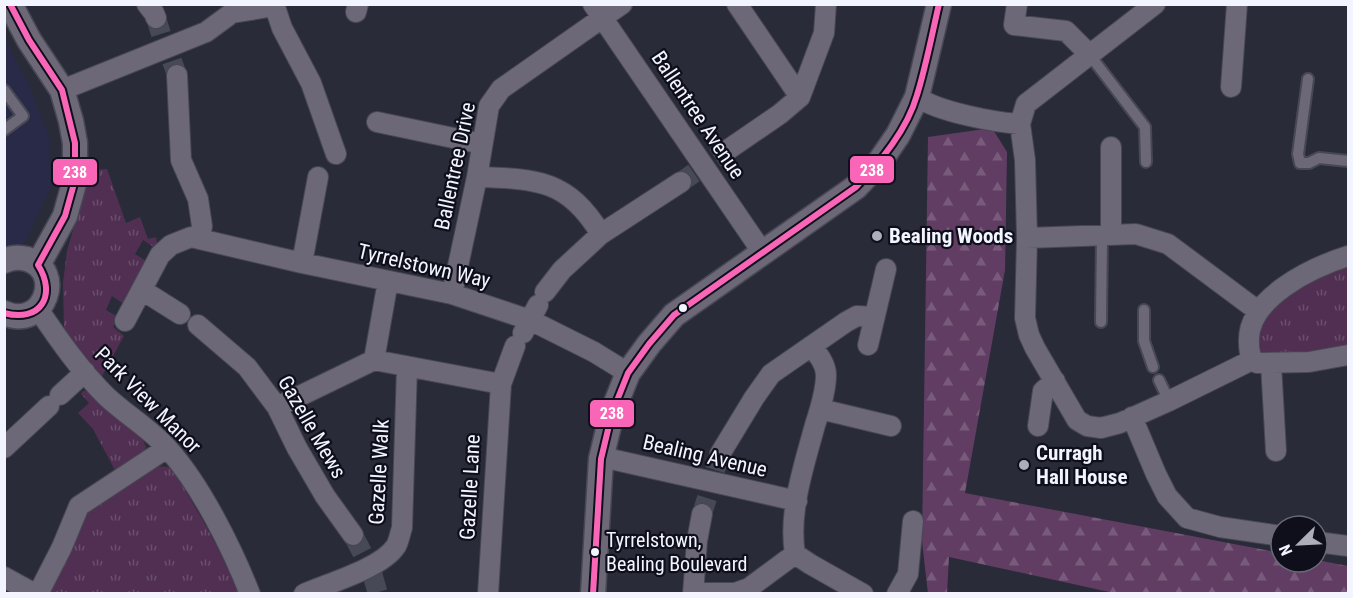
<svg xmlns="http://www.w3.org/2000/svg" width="1353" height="598" viewBox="0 0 1353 598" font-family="'Roboto Condensed',sans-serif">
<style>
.built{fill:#282a48}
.grass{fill:url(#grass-tufts)}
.forest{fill:url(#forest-firs)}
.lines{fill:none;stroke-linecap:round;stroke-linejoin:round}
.minor-tunnel{stroke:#474957;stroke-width:20;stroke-dasharray:20 10;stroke-linecap:butt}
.service-casing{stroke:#474853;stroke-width:14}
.minor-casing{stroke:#474853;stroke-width:22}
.tertiary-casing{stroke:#474853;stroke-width:27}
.service{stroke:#6d6877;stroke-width:10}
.minor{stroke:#6d6877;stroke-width:20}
.tertiary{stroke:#6d6877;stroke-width:24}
.bus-1-casing{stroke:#0e0f1b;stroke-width:10}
.bus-1{stroke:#fa66b7;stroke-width:6}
.poi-dot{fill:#acaeba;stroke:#0e0f1b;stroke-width:2}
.bus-dot{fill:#f2f4ff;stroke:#0e0f1b;stroke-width:2}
.labels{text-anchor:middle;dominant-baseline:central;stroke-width:4.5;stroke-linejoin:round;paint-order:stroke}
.bus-label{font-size:20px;fill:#f2f4ff;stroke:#0e0f1b;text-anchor:start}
.street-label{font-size:21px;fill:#f2f4ff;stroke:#0e0f1b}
.poi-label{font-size:21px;font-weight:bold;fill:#f2f4ff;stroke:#0e0f1b;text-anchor:start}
.line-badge{stroke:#0e0f1b;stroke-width:2}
.badge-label{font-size:16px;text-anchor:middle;font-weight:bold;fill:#fff}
</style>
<defs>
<pattern id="grass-tufts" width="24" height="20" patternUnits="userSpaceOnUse" patternTransform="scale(1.5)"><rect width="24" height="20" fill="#502f53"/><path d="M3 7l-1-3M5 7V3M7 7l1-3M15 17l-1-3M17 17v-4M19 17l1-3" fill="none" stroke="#6a4e6d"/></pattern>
<pattern id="forest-firs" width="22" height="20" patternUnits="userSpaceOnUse" patternTransform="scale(1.5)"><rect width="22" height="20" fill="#613d64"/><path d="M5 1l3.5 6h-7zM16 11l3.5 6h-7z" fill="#785a7b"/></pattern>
</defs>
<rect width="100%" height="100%" fill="#292b39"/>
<path class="built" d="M4,38L29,85L49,137L51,186L27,239L5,272Z"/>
<path class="grass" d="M107,169L126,223L140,217L148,239L156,237L158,250L143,240L135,254L149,263L127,306L112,296L106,310L118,317L113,327L124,336L101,378L74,346L64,329L63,283L67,251L83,196L88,170Z
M1348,262V348L1313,356L1264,354L1258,349L1259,322L1291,291Z
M83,391H88L143,440L146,447L142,457L116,472L93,429L78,413L89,403L81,394Z
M154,466L171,467C196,508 221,549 238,593L46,594L88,511Z"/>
<path class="forest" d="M992,128L1007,152L1005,270L965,493L1281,553V562H1317V560L1348,566V593H1114L949,557L947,593L928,594L922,541L928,137Z"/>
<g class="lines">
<path class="minor-tunnel" d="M156,18L161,34
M172,61L177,75
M715,158L729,149
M681,182L694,173
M715,470L720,454
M702,514L707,498
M353,535L365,558
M372,573L378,594"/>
<defs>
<path id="service" d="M1089,54L1145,127L1146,162
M1308,79L1298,154L1300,163H1309L1319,158L1348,161
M4,90L23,116L4,130
M1144,310V341L1153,367
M1101,322L1102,235
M1159,380L1169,401"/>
<path id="minor" d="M147,4L154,13L156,18
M274,4L282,28L311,83L336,154
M593,4L763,253
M737,4L800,97
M1017,4L1014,25L1066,31L1089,54
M1155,4L1026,104L1020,124L1025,160L1027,238L1025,318L1029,335L1035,348L1077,420L1087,426L1101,428L1120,423L1169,401L1252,360
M356,12L358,4
M177,75L181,160L198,199L202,226L200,238
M1231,87L1237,4
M62,90L206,32L232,13L274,6
M917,97C939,112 993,122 1020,124
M377,122L482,144
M1111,147V235
M729,149L780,114L800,97L824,33L826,4
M477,177C537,179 567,179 601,234
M1027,238L1136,234L1168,244L1258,311
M1348,256C1313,267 1246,298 1249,343C1249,350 1250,359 1257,363L1309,362L1348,355
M302,263L318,177
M142,290L180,314
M545,292L562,270L601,234L681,182
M452,294L477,177L489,106L501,89L622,4
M38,309C59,340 80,370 106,396C126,415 151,429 169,450C201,486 232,548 250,594
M125,321L160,255L171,245L191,237L302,263L452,294L530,320L594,352L628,373
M198,325L247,367L277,407L297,448L325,496L353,535
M523,333L538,305
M868,345L886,269
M811,346C818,354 826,364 826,375C826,391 820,410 815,425C804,466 788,512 795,554L810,564L863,594
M374,360L501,384
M374,360L388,281
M1271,364L1276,451
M60,395L85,372
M277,407L374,360
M820,409L891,426
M1132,417L1156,474L1167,496L1187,518L1220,527L1281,536
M1038,426L1043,391L1055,381
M4,448L49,406
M720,454L754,398L771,374L846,322L857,316L874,317
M601,459L615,460L797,501
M1317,542L1348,546
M4,577L35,594
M693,593H735L749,588L795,554
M38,594L62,547L79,506L167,448
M304,594C329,583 382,568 396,546C399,541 400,533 402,528L407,367
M488,594L501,384L515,346
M693,594L697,541L702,514
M897,594L908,574L913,521"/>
<path id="tertiary" d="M10,4L29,40L62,90L71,121L75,143V180L65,216L38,265
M4,261C12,257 19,257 27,259C65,270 45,331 4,313
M593,594L601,459L612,413L628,373L649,344L674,315L856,187L878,164L898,135L917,97L939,4"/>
</defs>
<use href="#service" class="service-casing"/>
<use href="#minor" class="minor-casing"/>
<use href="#tertiary" class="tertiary-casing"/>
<use href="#service" class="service"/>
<use href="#minor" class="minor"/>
<use href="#tertiary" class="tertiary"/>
<defs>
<path id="bus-1" d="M4,313C41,323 57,295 38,265L65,216L75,180V143L62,90L29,40L10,4
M593,594L601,459L612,413L628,373L649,344L674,315L856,187C881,161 907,130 917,95C926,66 932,34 939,4"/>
</defs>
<use href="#bus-1" class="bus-1-casing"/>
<use href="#bus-1" class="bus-1"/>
</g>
<g class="poi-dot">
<circle cx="877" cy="236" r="6"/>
<circle cx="1024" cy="465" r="6"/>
</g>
<g class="bus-dot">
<circle cx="683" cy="308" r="5"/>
<circle cx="595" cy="552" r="5"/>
</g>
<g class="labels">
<g class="bus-label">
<text x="606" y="540">Tyrrelstown,<tspan x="606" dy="24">Bealing Boulevard</tspan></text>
</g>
<g class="street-label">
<text transform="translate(698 115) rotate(56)">Ballentree Avenue</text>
<text transform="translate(455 166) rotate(-78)">Ballentree Drive</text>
<text transform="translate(424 266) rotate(13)">Tyrrelstown Way</text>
<text transform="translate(148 400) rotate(45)">Park View Manor</text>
<text transform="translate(312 427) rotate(60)">Gazelle Mews</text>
<text transform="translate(705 456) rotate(13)">Bealing Avenue</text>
<text transform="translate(379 472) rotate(-87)">Gazelle Walk</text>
<text transform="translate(470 487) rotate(-87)">Gazelle Lane</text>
</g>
<g class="poi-label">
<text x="889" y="236">Bealing Woods</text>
<text x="1036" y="453">Curragh<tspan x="1036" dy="24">Hall House</tspan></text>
</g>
</g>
<g class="line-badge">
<rect x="849" y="155" width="46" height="29" rx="6" fill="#fa66b7"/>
<rect x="52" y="158" width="46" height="28" rx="6" fill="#fa66b7"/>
<rect x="589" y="399" width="46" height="29" rx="6" fill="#fa66b7"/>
</g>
<g class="badge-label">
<text x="872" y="176">238</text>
<text x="75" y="178">238</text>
<text x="612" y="419">238</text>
</g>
<rect width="1353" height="598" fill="none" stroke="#f2f4ff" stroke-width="12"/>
<g transform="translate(1299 544) rotate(246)"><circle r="28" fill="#0e0f1b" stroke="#696b76" stroke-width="1.5"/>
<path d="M0-4.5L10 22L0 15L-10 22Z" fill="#acaeba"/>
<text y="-9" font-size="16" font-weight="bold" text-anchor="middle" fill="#f2f4ff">N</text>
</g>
</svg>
